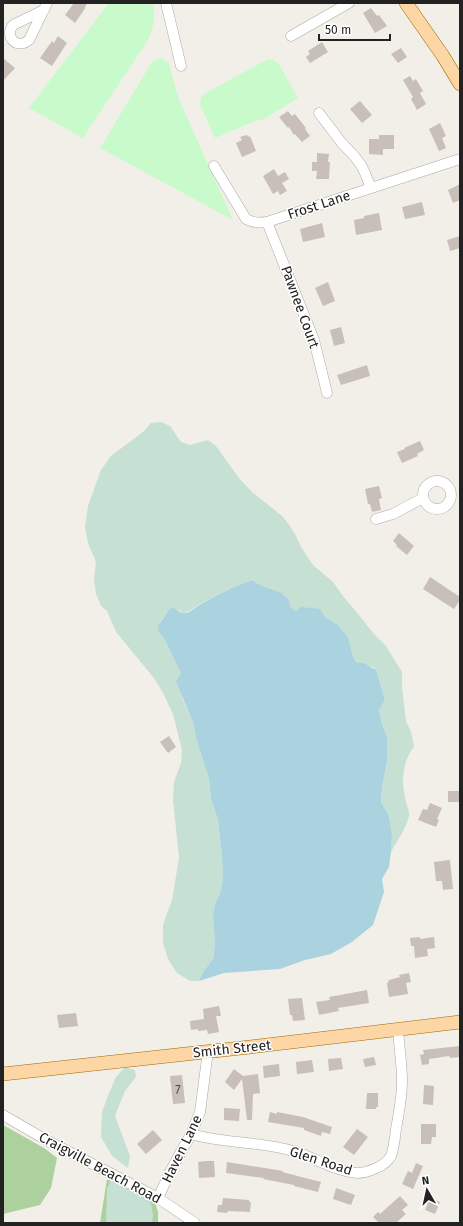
<svg xmlns="http://www.w3.org/2000/svg" width="463" height="1226" viewBox="0 0 463 1226" font-family="'Fira Sans',sans-serif">
<style>
.forest{fill:#add19e}
.wetland{fill:#c6e0d4}
.park{fill:#c8facc}
.water{fill:#aad3df}
.building{fill:#c7bfb8}
.lines{fill:none;stroke-linecap:round;stroke-linejoin:round}
.minor-casing{stroke:#a9a9a9;stroke-width:11}
.major-casing{stroke:#a06b00;stroke-width:14}
.minor{stroke:#fff;stroke-width:10}
.major{stroke:#fcd6a4;stroke-width:13}
.labels{text-anchor:middle;dominant-baseline:central;stroke-width:3;stroke-linejoin:round;paint-order:stroke}
.number-label{font-size:12px;fill:#4b4948}
.street-label{font-size:14px;fill:#222;stroke:#fff}
</style>
<rect width="100%" height="100%" fill="#f2efe9"/>
<path class="forest" d="M3,1125L44,1148L57,1158L51,1188L40,1205L3,1214Z
M107,1179L155,1202L158,1212V1223H100Z"/>
<path class="wetland" d="M161,422L170,426L181,442L190,445L208,440L216,446L239,478L252,492L282,516L290,526L296,536L301,547L313,565L333,582L343,596L359,615L373,633L386,646L402,672V688L406,721L411,732L414,746C402,763 401,781 406,802C407,806 410,812 409,816C406,829 397,841 391,852L392,834L389,816L381,802L382,787L387,761V737L382,724L379,709L385,700L376,669L365,663H357L353,657L348,637L338,625L325,617L296,611L290,607L280,592L262,586L252,580C234,586 217,595 200,604C194,607 190,612 183,613L179,610L170,608L160,622L159,632L166,642L181,674L182,697L194,725L196,738L209,779L211,799L218,820L222,857L223,878L221,891L215,904L213,916L215,945L213,959L203,972L199,981H190L177,973L168,959L163,943V925L172,900L179,858L173,799L174,782L181,763L182,750L173,714L163,693L154,678L116,632L107,611L101,606L96,594L94,579L96,562L88,543L85,527L88,506L101,470L111,456L144,431L151,423Z
M125,1067L135,1070L136,1077L125,1091L115,1116L130,1156L128,1168L112,1156L101,1137L102,1112L109,1093L116,1077Z
M111,1180H119L151,1203L153,1215L152,1223H106L107,1188Z"/>
<path class="park" d="M107,3H153C156,18 153,28 147,42L83,138L29,108L108,4Z
M162,58L169,63L178,97L233,220L100,148L152,62L156,59Z
M268,59L273,60L278,63L298,98L261,121L260,119L215,138L200,105L201,97L206,93Z"/>
<path class="water" d="M252,580L262,586L280,592L289,600L290,607L296,611L301,607L320,609L325,617L338,625L348,637L353,657L357,663H365L374,669H376L385,700L379,710L382,724L387,737V761L382,787L381,802L389,816L392,834L391,852L389,867L382,879L384,892L373,925L352,942L331,954L305,960L280,969L224,973L199,981L203,972L213,959L215,945L213,916L215,904L221,891L223,878L222,857L218,820L211,799L209,779L196,738L194,725L176,681L181,674L166,642L159,632L158,626L170,608C178,608 179,613 184,613C190,614 196,606 201,604C217,595 234,586 252,580Z"/>
<path class="building" d="M74,3H87L84,10L75,23L65,15Z
M371,8L377,16L379,15L387,26L375,33L363,13Z
M58,36L67,43L52,66L40,58L52,41L54,43Z
M322,42L328,52L310,63L306,57L310,54L308,51Z
M401,48L407,57L398,63L391,54Z
M3,58L15,68L3,81Z
M410,76L413,81L416,79L423,91L420,93L426,104L417,110L411,99L413,97L403,80Z
M360,101L372,115L362,123L350,109Z
M288,111L292,116L295,114L306,128L305,129L310,136L302,142L295,134L294,135L289,127L288,128L279,117Z
M440,123L446,136L442,138L446,148L439,151L429,129Z
M247,135L248,137L250,136L256,151L242,157L236,143L242,140L240,137Z
M379,135H394V149H383V155L369,154V139H379Z
M317,153L329,154L328,162H330L329,179H316L317,171H312V162H317Z
M274,169L278,176L285,172L289,179L282,183L287,191L280,195L278,191L273,194L263,176Z
M460,184V200L453,203L448,190Z
M422,202L425,215L405,219L402,207Z
M379,213L382,230L356,235L354,220L364,218V216Z
M322,223L325,237L303,242L300,229Z
M460,236V248L450,251L447,240Z
M328,282L335,301L323,306L315,288Z
M341,327L345,343L334,346L330,330Z
M367,365L370,376L341,385L337,375Z
M420,441L424,450L417,454L418,456L402,463L397,452L405,449L404,448Z
M379,486L382,498L379,499L381,510L372,512L370,504H368L365,489Z
M399,533L414,546L407,555L396,546L397,545L393,541Z
M430,577L460,597V600L454,609L423,589Z
M169,736L176,747L168,753L160,742Z
M448,791H459V802H448Z
M430,803L442,808L437,819L439,820L436,827L418,820L423,809L427,810Z
M450,860L453,889L443,890L442,881H436L434,862Z
M420,937V939L434,937L435,948L427,949L428,956L415,958L414,946H411L410,938Z
M409,973L411,982L406,983L408,994L389,997L387,984L389,980L400,977L399,975Z
M367,990L369,1003L338,1008L339,1011L319,1015L316,1002L330,1000L329,997Z
M302,998L305,1020L293,1021L292,1015H290L288,999Z
M219,1006L221,1016H216L219,1032L208,1034L207,1030L198,1031V1029L191,1030L190,1021L204,1019L203,1009Z
M76,1013L78,1026L59,1028L57,1015Z
M460,1046V1057L450,1058L449,1056L429,1059V1064L422,1065L420,1055L424,1054L423,1050Z
M374,1057L376,1065L365,1067L363,1059Z
M341,1058L343,1069L329,1071L328,1059Z
M312,1060L314,1072L297,1074L296,1062Z
M279,1064L280,1076L264,1078L263,1066Z
M234,1069L243,1076L258,1074L260,1093L253,1094L252,1120H247L242,1079L234,1090L225,1082Z
M182,1075L185,1103L173,1104L170,1076Z
M424,1085L434,1086L433,1105L423,1104Z
M367,1093H378V1107H376V1109H366Z
M224,1108L240,1109L239,1121L224,1120Z
M270,1112L277,1114V1112L303,1117L332,1127L330,1134L322,1132L321,1136L304,1130V1128L268,1122Z
M421,1124H436V1137H432L431,1144H421Z
M357,1129L368,1137L354,1155L343,1147Z
M153,1130L162,1140L146,1154L137,1144Z
M206,1161H214L215,1177L199,1178L198,1162Z
M227,1162L283,1171L282,1172L321,1182L318,1192L294,1186V1185L263,1179L264,1178L226,1173Z
M416,1163L423,1166L413,1189L402,1184L408,1171L412,1173Z
M336,1188L355,1195L351,1205L333,1199Z
M400,1196L408,1205L402,1210L406,1214L396,1223H379L373,1217L378,1212L380,1214Z
M223,1198L249,1200V1202H251L250,1212L228,1211L227,1213L217,1212L218,1205H222Z
M430,1198L440,1202L435,1214L425,1210Z"/>
<g class="lines">
<defs>
<path id="minor" d="M166,3L181,66
M44,10L13,25C4,37 17,50 29,40L47,3
M291,36L349,3
M319,113L341,142L355,157L361,165L365,173L371,188
M214,166L246,219C254,223 259,223 267,222L460,159
M267,222L314,340L327,393
M423 495a14 14 0 1 1 28 0a14 14 0 1 1-28 0Z
M376,519L393,514L423,498
M3,1115L48,1141L158,1198L195,1223
M191,1134C225,1144 260,1141 293,1151C314,1157 334,1171 357,1173C367,1173 386,1166 391,1156C394,1148 395,1138 396,1129C399,1113 402,1097 402,1081C402,1064 399,1046 398,1029
M158,1198L171,1170L191,1134L200,1112L208,1051"/>
<path id="major" d="M406,3L443,56L460,84
M3,1074L250,1047L460,1022"/>
</defs>
<use href="#minor" class="minor-casing"/>
<use href="#major" class="major-casing"/>
<use href="#minor" class="minor"/>
<use href="#major" class="major"/>
</g>
<g class="labels">
<g class="number-label">
<text x="178" y="1090">7</text>
</g>
<g class="street-label">
<text transform="translate(319 205) rotate(-18)">Frost Lane</text>
<text transform="translate(300 307) rotate(70)">Pawnee Court</text>
<text transform="translate(232 1049) rotate(-6)">Smith Street</text>
<text transform="translate(182 1149) rotate(-64)">Haven Lane</text>
<text transform="translate(321 1161) rotate(18)">Glen Road</text>
<text transform="translate(100 1168) rotate(28)">Craigville Beach Road</text>
</g>
</g>
<rect width="463" height="1226" fill="none" stroke="#222222" stroke-width="8"/>
<g transform="translate(427 1190) rotate(351)" stroke="#ffffff" stroke-width="3" paint-order="stroke">
<path d="M0-3L7 15L0 10L-7 15Z" fill="#222222"/>
<text y="-6" font-size="11" font-weight="bold" text-anchor="middle" fill="#222222">N</text>
</g>
<path d="M319 34v6h71v-6" fill="none" stroke="#222222" stroke-width="2"/>
<text x="325" y="34" font-size="12" fill="#222222" stroke="#ffffff" stroke-width="3" paint-order="stroke">50 m</text>
</svg>
